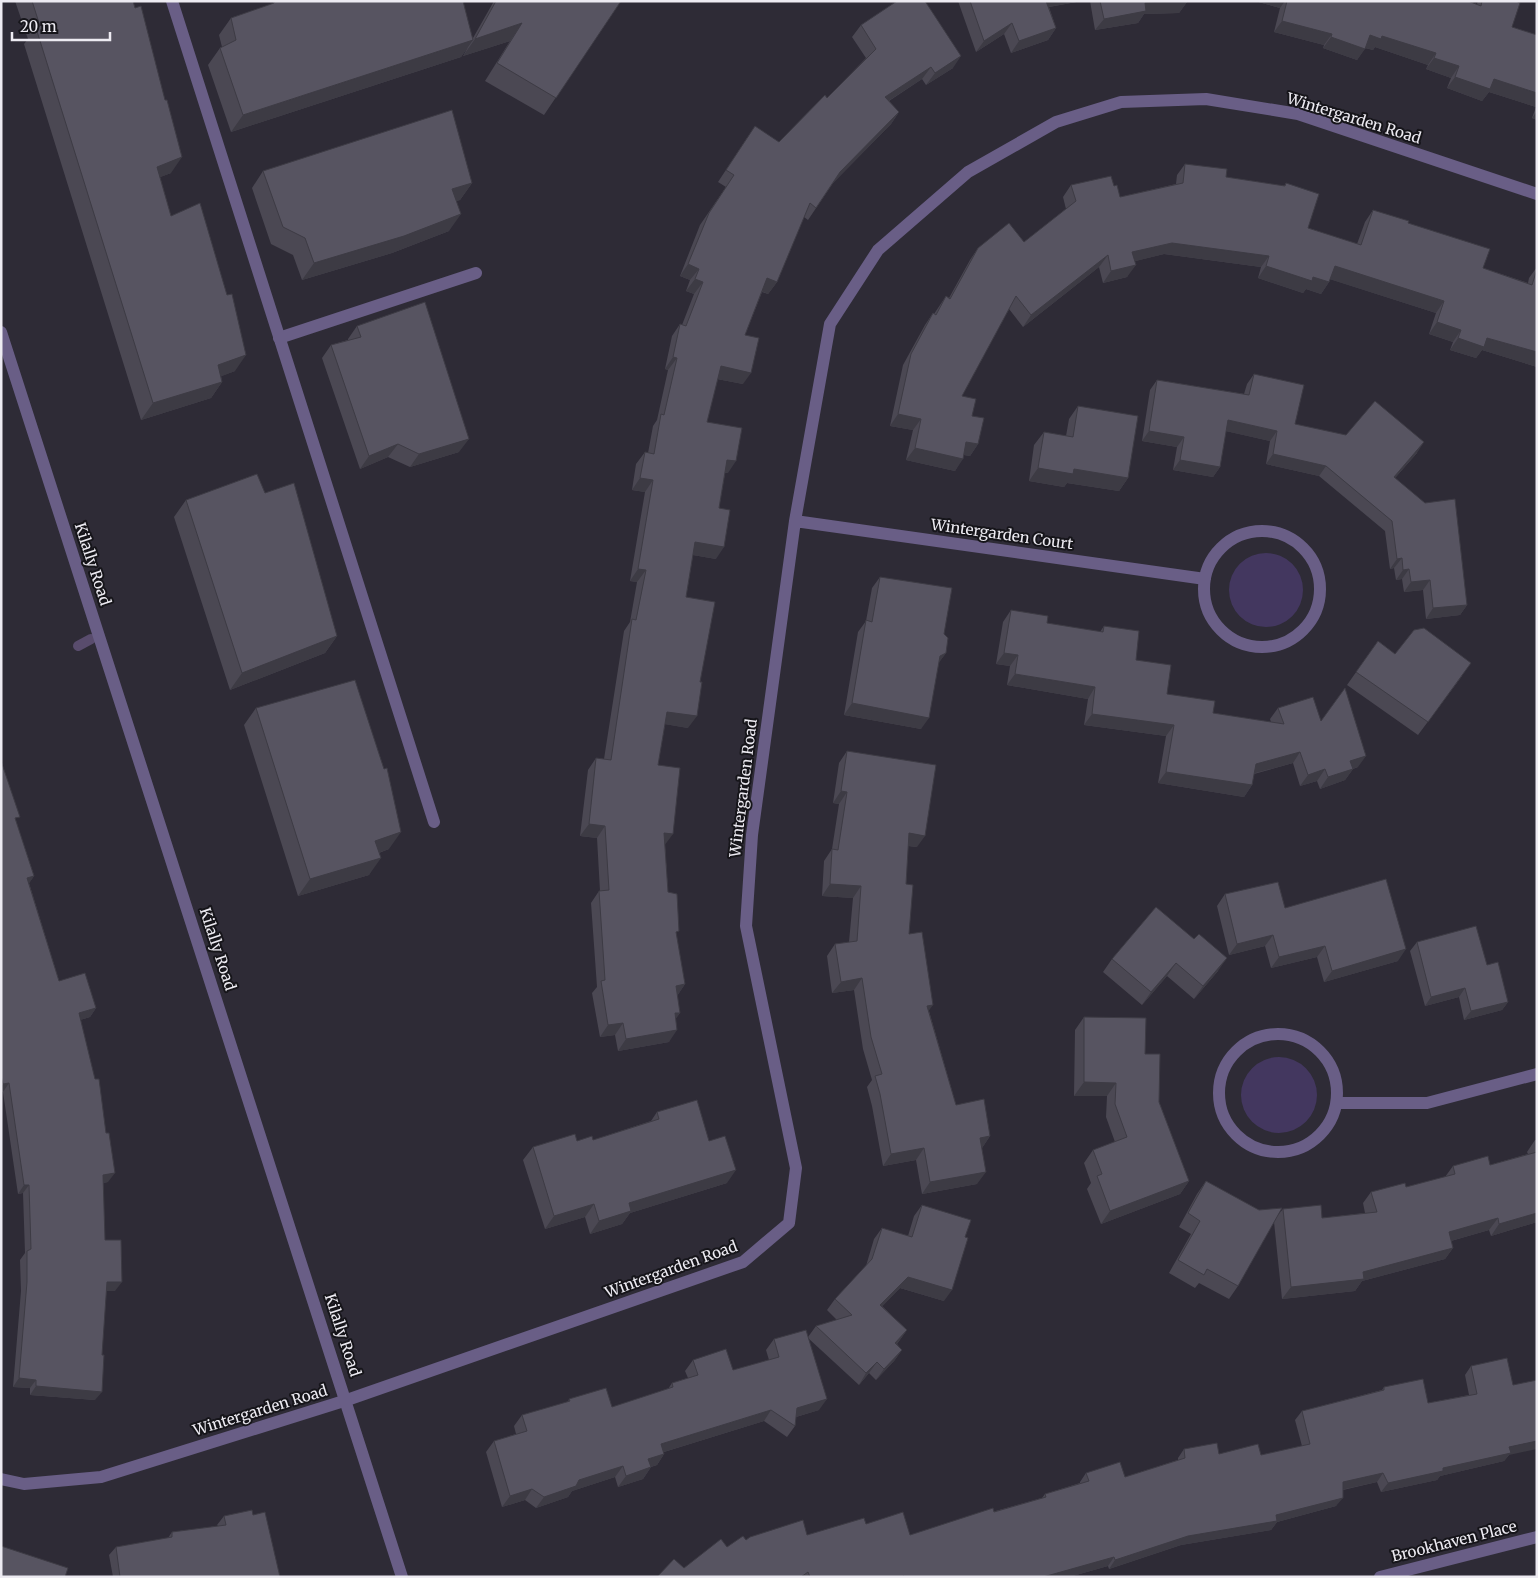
<svg xmlns="http://www.w3.org/2000/svg" width="1538" height="1578" viewBox="0 0 1538 1578" font-family="Merriweather,serif">
<style>
.green{fill:#43375f}
.lines{fill:none;stroke-linecap:round;stroke-linejoin:round}
.stream{stroke:#594c6d;stroke-width:10}
.service{stroke:#695e86;stroke-width:12}
.minor{stroke:#695e86;stroke-width:12}
.tertiary{stroke:#695e86;stroke-width:12}
.wall{fill:#4b4853}
.shaded-wall{fill:#3d3b44}
.building{fill:#575461;stroke:#3d3b44}
.labels{text-anchor:middle;dominant-baseline:central;stroke-width:4;stroke-linejoin:round;paint-order:stroke}
.street-label{font-size:15px;fill:#edebf2;stroke:#16151a}
</style>
<rect width="100%" height="100%" fill="#2e2b36"/>
<path class="green" d="M1229 590a37 37 0 1 1 74 0a37 37 0 1 1-74 0Z
M1241 1095a38 38 0 1 1 76 0a38 38 0 1 1-76 0Z"/>
<g class="lines">
<path class="stream" d="M78,646L91,639"/>
<path class="service" d="M172,1L434,822
M279,338L476,273"/>
<path class="minor" d="M795,521L1205,579
M1204 589a58 58 0 1 1 116 0a58 58 0 1 1-116 0Z
M1219 1093a59 59 0 1 1 118 0a59 59 0 1 1-118 0Z
M1337,1103H1427L1537,1074
M1,1479L24,1484L101,1477L347,1400L743,1262L789,1223L796,1168L746,926L752,835L795,521L830,324L878,250L968,172L1056,122L1121,102L1206,99L1298,114L1537,194
M1380,1577L1537,1537"/>
<path class="tertiary" d="M1,332L402,1577"/>
</g>
<path class="wall" d="M15,1H133L171,173L160,177L171,216L235,371L221,376L222,382L211,398L141,420L24,44L28,39Z
M274,1L473,38L494,1H621L544,115L485,81L510,41L463,56L468,47L461,57L231,132L208,65L220,48L222,47L219,35L231,18L272,4Z
M958,1H1082L1049,7L1056,28L1048,40L1011,53L1004,34L976,52Z
M1090,1H1203L1187,2L1179,13L1144,14L1138,23L1095,30Z
M1255,1H1468L1477,4L1478,1H1516L1512,27L1537,35V120L1532,118L1536,107L1489,92L1482,101L1447,88L1451,78L1426,69L1428,65L1375,47L1373,50L1365,48L1357,60L1323,48L1324,45L1274,32L1280,8Z
M861,25L953,68L926,85L922,79L889,101L899,112L891,124L833,183L808,220L804,217L777,282L768,294L762,292L745,335L743,384L717,379L707,422L728,473H725L719,508L716,559L693,555L686,597L688,728L665,724L658,765L665,845L668,892L676,936L685,984L677,996L680,1013L676,1018L669,1042L618,1051L615,1035L600,1037L592,993L597,987L591,903L599,891H600L597,838L580,836L588,770L596,758L604,759L624,631L630,622L637,582L630,581L645,492L632,490L636,464L645,452L648,453L653,426L657,420L668,370L665,369L672,336L680,324L682,325L694,294L686,291L690,280L680,276L700,225L726,187L718,182L747,138L779,142L827,98L866,58L852,37Z
M1185,164L1226,177L1284,186L1286,183L1308,228L1357,244L1365,222L1373,210L1408,223L1483,268L1528,283L1529,278L1537,267V367L1482,350L1476,358L1450,350L1453,342L1429,334L1436,313L1330,279L1329,282L1321,294L1306,289L1303,293L1258,278L1261,267L1164,254L1135,261L1127,277L1103,283L1099,267L1023,327L1009,309L962,396L972,416L978,444L970,456L964,455L955,471L906,460L913,430L890,426L903,365L925,325L933,313L934,314L946,296L949,298L970,260L978,248L1024,242L1066,209L1063,197L1071,185L1114,186L1120,197L1176,184L1177,175Z
M263,171L472,183L460,200L456,201L449,231L392,253L302,280L293,255L271,244L252,188Z
M357,326L459,452L410,467L388,457L360,469L322,358L331,345L348,340V339Z
M1254,374L1295,424L1417,453L1395,478L1467,605L1460,615L1426,619L1423,590L1404,592L1402,579L1396,580L1394,568L1390,569L1385,531L1319,476L1266,464L1270,441L1226,431L1220,467L1213,477L1173,470L1177,447L1142,441L1150,390L1157,380L1244,394L1247,384Z
M1078,406L1128,478L1119,491L1067,483L1064,487L1029,481L1034,445L1044,432L1066,436L1069,419Z
M265,493L337,636L325,653L230,690L174,517L186,500Z
M880,577L944,634L946,653L939,662L921,729L844,715L858,632L866,621L872,588Z
M1011,610L1047,623L1100,632L1104,626L1167,694L1213,713L1271,722L1270,719L1278,708L1321,721L1358,767L1353,769L1345,780L1320,789L1317,781L1300,786L1293,763L1254,774L1252,785L1244,797L1158,783L1166,736L1084,725L1088,699L1007,685L1010,666L996,664L1003,622Z
M1378,641L1395,654L1462,676L1418,735L1347,685Z
M256,708L389,849L379,853L369,875L298,896L244,725Z
M847,751L917,847L908,846L906,884L909,934L929,1011L956,1105L990,1136L982,1148L977,1184L922,1194L916,1160L883,1166L872,1106L867,1087L872,1080L863,1049L854,990L832,993L827,956L835,944L849,942L853,898L822,896L824,861L832,849L839,804L833,803L839,763Z
M1,761L16,821L34,876L29,883L59,981L96,1008L90,1017L80,1020L108,1182L103,1183L105,1240L115,1291H106L95,1400L30,1395V1388L13,1387L21,1291L20,1260L25,1253L23,1193L18,1194L3,1092H1Z
M1225,894L1285,908L1398,961L1324,982L1317,957L1271,968L1265,946L1229,955L1217,906Z
M1156,907L1218,971L1194,999L1167,976L1142,1005L1103,972L1112,959Z
M1417,942L1487,965L1508,1002L1502,1010L1464,1020L1459,997L1425,1006L1410,951Z
M1084,1017L1145,1054L1159,1102L1189,1181L1180,1194L1101,1224L1087,1189L1091,1183L1084,1163L1093,1150L1115,1142L1106,1117L1107,1096H1074L1075,1030Z
M657,1112L709,1141L727,1183L630,1213L622,1224L590,1234L585,1217L545,1229L523,1160L533,1147L577,1141L593,1140L651,1121Z
M1535,1140H1537V1222L1491,1236L1489,1230L1451,1241L1453,1248L1445,1259L1362,1281L1355,1291L1282,1299L1274,1222L1238,1286L1229,1299L1199,1283L1195,1288L1169,1273L1191,1234L1179,1227L1197,1194L1206,1181L1259,1210L1277,1216L1283,1209L1322,1218L1365,1213L1363,1203L1371,1192L1406,1187L1445,1177L1453,1166L1490,1165L1528,1154L1527,1152Z
M922,1205L944,1301L900,1288L882,1306L907,1330L897,1344L902,1350L894,1361L876,1380L869,1373L859,1385L808,1338L819,1410L796,1417L795,1426L787,1437L764,1421L664,1452V1454L657,1465L651,1467L643,1479L618,1487L615,1477L572,1491L568,1497L536,1508L525,1500L502,1507L486,1452L494,1441L516,1434L514,1426L522,1415L568,1402L569,1399L612,1407L668,1389L672,1383L688,1378L685,1371L693,1360L733,1370L769,1360L766,1350L774,1339L808,1337L816,1326L837,1320L827,1310L835,1299L866,1266L874,1239L882,1228L908,1236L914,1216Z
M1471,1366L1509,1455L1504,1461L1440,1476L1437,1480L1381,1492L1377,1482L1343,1490L1336,1506L1277,1522L1271,1530L1181,1545L1109,1569L1108,1566L1069,1577H657L684,1568L727,1547L746,1540L807,1535L866,1524L910,1535L1042,1498L1045,1494L1080,1483V1482L1086,1473L1125,1477L1178,1460V1458L1184,1449L1219,1454L1261,1455L1302,1446L1295,1420L1302,1411L1382,1390L1384,1387L1428,1403L1469,1395L1465,1375Z
M253,1515L280,1577H113L109,1555L116,1547L168,1538L172,1532L218,1526L217,1525L224,1516Z"/>
<path class="shaded-wall" d="M1042,1H1082L1037,9Z
M1182,1H1203L1187,2L1179,13L1144,14L1138,23L1095,30L1104,19L1145,3Z
M1255,1H1285L1280,8Z
M1282,21L1332,34L1324,45L1274,32Z
M522,23L510,41L463,56L475,39Z
M1012,23L1004,34L976,52L984,41Z
M1056,28L1048,40L1011,53L1019,41Z
M1370,35L1382,36L1436,53L1428,65L1375,47L1373,50L1362,47Z
M1331,37L1365,49L1357,60L1323,48Z
M473,40L461,57L231,132L243,115Z
M961,56L953,68L926,85L935,73Z
M1434,58L1459,66L1451,78L1426,69Z
M931,67L922,79L876,109L885,97Z
M1455,77L1494,79L1537,93V106L1536,107L1489,92L1482,101L1447,88Z
M1537,111V120L1532,118Z
M899,112L891,124L832,184L840,172Z
M182,157L171,173L145,183L157,167Z
M472,183L460,200L440,206L452,189Z
M461,214L449,231L392,253L302,280L314,263Z
M1172,243L1269,256L1261,267L1164,254L1124,264L1132,252Z
M1108,255L1099,267L1023,327L1031,315Z
M688,264L699,269L690,280L680,276Z
M1136,265L1127,277L1103,283L1111,271Z
M1266,266L1313,277L1329,282L1321,294L1306,289L1303,293L1258,278Z
M1335,266L1444,301L1436,313L1326,278Z
M767,278L777,282L768,294L759,290Z
M695,279L703,282L694,294L686,291Z
M1437,322L1461,330L1453,342L1429,334Z
M1458,338H1487L1537,352V367L1482,350L1476,358L1450,350Z
M246,355L235,371L207,382L218,365Z
M673,357L677,358L668,370L665,369Z
M721,366L751,373L743,384L712,378Z
M222,382L211,398L141,420L153,403Z
M898,414L921,419L913,430L890,426Z
M1228,420L1277,431L1270,441L1221,430Z
M1149,431L1184,437L1177,447L1142,441Z
M469,439L459,452L410,467L419,454Z
M966,442L978,444L970,456L958,454Z
M1424,442L1417,453L1387,487L1394,477Z
M398,444L388,457L360,469L369,456Z
M915,448L963,459L955,471L906,460Z
M1273,454L1326,466L1319,476L1266,464Z
M727,460L736,461L728,473L719,472Z
M1180,460L1220,467L1213,477L1173,470Z
M1038,468L1074,469L1128,478L1119,491L1067,483L1064,487L1029,481Z
M640,478L653,480L645,492L632,490Z
M695,542L724,547L716,559L687,554Z
M1402,558L1394,568L1390,569L1397,559Z
M638,569L646,570L637,582L630,581Z
M1409,569L1402,579L1396,580L1403,570Z
M1430,580L1423,590L1404,592L1411,582Z
M1467,605L1460,615L1426,619L1433,608Z
M337,636L325,653L230,690L242,673Z
M946,653L938,664L940,656Z
M1004,653L1018,655L1010,666L996,664Z
M1015,674L1095,687L1088,699L1007,685Z
M852,703L929,718L921,729L844,715Z
M667,712L697,716L688,728L658,723Z
M1092,714L1174,725L1166,736L1084,725Z
M1300,752L1293,763L1248,775L1256,764Z
M1366,756L1358,767L1342,772L1350,761Z
M1325,769L1317,781L1300,786L1308,775Z
M1353,769L1345,780L1320,789L1328,777Z
M1166,772L1252,785L1244,797L1158,783Z
M841,791L847,792L839,804L833,803Z
M589,824L605,826L597,838L580,836Z
M401,832L389,849L363,858L375,841Z
M664,833L673,834L664,846Z
M909,833L925,836L917,847L901,845Z
M381,858L369,875L298,896L310,879Z
M34,876L28,885L27,878Z
M830,884L861,886L853,898L822,896Z
M1273,935L1265,946L1229,955L1237,944Z
M1325,946L1317,957L1271,968L1279,957Z
M1406,949L1398,961L1324,982L1332,971Z
M1227,958L1218,971L1194,999L1203,986Z
M1176,963L1167,976L1142,1005L1151,992Z
M862,978L854,990L832,993L841,982Z
M685,984L677,996L676,986Z
M1465,988L1459,997L1425,1006L1431,997Z
M1508,1002L1502,1010L1464,1020L1471,1011Z
M933,1005L924,1017L927,1006Z
M96,1008L90,1017L73,1022L79,1013Z
M675,1013H680L671,1025Z
M623,1023L615,1035L600,1037L608,1025Z
M677,1030L669,1042L618,1051L626,1039Z
M1084,1082L1116,1083L1107,1096H1074Z
M9,1083L3,1092H1V1087L3,1084Z
M990,1136L982,1148L972,1149L980,1138Z
M924,1148L916,1160L883,1166L891,1154Z
M736,1170L727,1183L630,1213L622,1224L590,1234L599,1221L629,1203Z
M986,1172L977,1184L922,1194L930,1182Z
M115,1173L108,1182L97,1184L103,1175Z
M1189,1181L1180,1194L1101,1224L1110,1211Z
M24,1185H29L23,1193L18,1194Z
M594,1204L585,1217L545,1229L554,1216Z
M1537,1213V1222L1491,1236L1499,1224Z
M1498,1218L1489,1230L1440,1244L1449,1232Z
M1453,1248L1445,1259L1362,1281L1355,1291L1282,1299L1291,1287L1363,1272Z
M908,1277L952,1290L944,1301L900,1288L873,1316L880,1305Z
M107,1282H122L115,1291H101Z
M907,1330L899,1341L887,1354L895,1343Z
M902,1350L894,1361L876,1380L884,1369Z
M877,1362L869,1373L859,1385L866,1373Z
M19,1378L36,1380L30,1388L13,1387Z
M36,1386L102,1392L95,1400L30,1395Z
M827,1399L819,1410L789,1419L797,1408Z
M771,1410L764,1421L654,1455L661,1444Z
M1537,1441V1449L1509,1455L1504,1461L1440,1476L1437,1480L1381,1492L1388,1483L1509,1447Z
M664,1454L657,1465L640,1470L648,1459Z
M623,1466L615,1477L572,1491L568,1497L536,1508L544,1497L579,1480Z
M651,1467L643,1479L618,1487L626,1476Z
M1383,1473L1377,1482L1336,1491L1343,1482Z
M532,1489L525,1500L502,1507L510,1496Z
M1343,1498L1336,1506L1277,1522L1271,1530L1181,1545L1109,1569L1115,1560L1188,1536Z
M1114,1557L1108,1566L1069,1577H1043Z"/>
<path class="building" d="M32,1H133L135,8L141,6L165,100H167L182,157L157,167L171,216L200,203L227,295L232,294L246,355L218,365L222,382L153,403L36,28L40,26Z
M274,1H463L473,40L243,115L220,48L236,40L231,18L274,3Z
M496,1H621L556,98L497,63L522,23L475,39Z
M897,1H925L961,56L935,73L931,67L885,97L899,112L840,172L816,208L810,203L777,282L767,278L745,335L759,338L751,373L721,366L707,422L742,428L736,461L727,460L719,508L730,510L724,547L695,542L686,597L715,602L700,682H702L697,716L667,712L658,765L680,768L673,834L664,833L668,892L677,894L679,931L676,932L685,984L676,986L680,1013H675L677,1030L626,1039L623,1023L608,1025L601,981L605,980L599,891L609,890L605,826L589,824L596,758L611,760L632,619L636,620L646,570L638,569L653,480L640,478L645,452L654,454L661,414L664,415L677,358L673,357L680,324L686,326L703,282L695,279L699,269L688,264L709,213L734,175L726,170L755,126L779,142L825,95L827,98L876,49L861,25Z
M970,1H1046L1056,28L1019,41L1012,23L984,41Z
M1100,1H1187L1145,3L1146,11L1104,19Z
M1287,1H1468L1481,6L1482,1H1516L1520,3L1512,27L1537,35V93L1494,79L1490,89L1455,77L1459,66L1434,58L1436,53L1382,36L1381,39L1370,35L1365,49L1331,37L1332,34L1282,21Z
M452,110L472,183L452,189L461,214L404,236L314,263L305,238L283,227L263,171Z
M1185,164L1227,169L1226,177L1285,186L1286,183L1319,194L1308,228L1361,245L1373,210L1409,221L1408,223L1490,249L1483,268L1532,285L1537,269V352L1487,338L1484,347L1458,338L1461,330L1437,322L1444,301L1335,266L1329,282L1313,277L1312,281L1266,266L1269,256L1172,243L1132,252L1136,265L1111,271L1108,255L1031,315L1016,296L962,396L976,399L972,416L984,418L978,444L966,442L963,459L915,448L921,419L898,414L911,354L933,313L936,315L946,296L950,299L978,248L1009,223L1024,242L1076,201L1071,185L1111,176L1114,186L1117,185L1120,197L1183,183Z
M425,302L469,439L419,454L398,444L369,456L331,345L361,337L357,326Z
M1254,374L1304,385L1295,424L1346,435L1375,401L1424,442L1394,477L1425,503L1455,499L1467,605L1433,608L1430,580L1411,582L1409,569L1403,570L1402,558L1397,559L1392,521L1326,466L1273,454L1277,431L1228,420L1220,467L1180,460L1184,437L1149,431L1157,380L1249,395Z
M1078,406L1138,416L1128,478L1074,469L1073,474L1038,468L1044,432L1073,437Z
M257,474L265,493L294,483L337,636L242,673L186,500Z
M880,577L952,588L944,634L948,638L946,653L940,656L929,718L852,703L866,620L872,622Z
M1011,610L1048,616L1047,623L1103,632L1104,626L1139,631L1136,660L1171,665L1167,694L1215,701L1213,713L1284,724L1278,708L1313,697L1321,721L1345,688L1366,756L1350,761L1353,769L1328,777L1325,769L1308,775L1300,752L1256,764L1252,785L1166,772L1174,725L1092,714L1095,687L1015,674L1018,655L1004,653Z
M1424,628L1471,663L1428,722L1356,672L1378,641L1395,654L1414,630Z
M355,680L384,769L387,768L401,832L375,841L381,858L310,879L256,708Z
M847,751L936,765L925,836L909,833L906,884L913,885L909,934L922,932L933,1005L927,1006L956,1105L984,1099L990,1136L980,1138L986,1172L930,1182L924,1148L891,1154L880,1094L875,1076L882,1074L871,1037L862,978L841,982L835,944L857,941L861,886L830,884L832,849L838,850L847,792L841,791Z
M1,761L20,817L15,818L34,876L27,878L59,981L85,973L96,1008L79,1013L95,1079H99L106,1133H109L115,1173L103,1175L105,1240H121L122,1282H107L102,1355H104L102,1392L36,1386V1380L19,1378L27,1282V1251L31,1249L29,1185H24L9,1083L3,1084L1,1076Z
M1386,879L1406,949L1332,971L1325,946L1279,957L1273,935L1237,944L1225,894L1278,882L1285,908Z
M1156,907L1194,939L1199,934L1227,958L1203,986L1176,963L1151,992L1112,959Z
M1476,926L1487,965L1498,962L1508,1002L1471,1011L1465,988L1431,997L1417,942Z
M1084,1017L1146,1018L1145,1054H1160L1159,1102L1189,1181L1110,1211L1097,1176L1102,1174L1093,1150L1127,1137L1115,1104L1116,1083L1084,1082Z
M697,1100L709,1141L725,1136L736,1170L629,1203L631,1211L599,1221L594,1204L554,1216L533,1147L575,1134L577,1141L592,1136L593,1140L659,1119L657,1112Z
M1537,1152V1213L1499,1224L1498,1218L1449,1232L1453,1248L1363,1272L1364,1279L1291,1287L1283,1209L1321,1205L1322,1218L1377,1212L1371,1192L1405,1183L1406,1187L1455,1174L1453,1166L1488,1156L1490,1165Z
M1206,1181L1259,1210L1282,1208L1238,1286L1207,1269L1204,1275L1178,1260L1200,1221L1188,1213Z
M922,1205L971,1220L965,1237L968,1238L952,1290L908,1277L880,1305L907,1330L895,1343L902,1350L884,1369L877,1362L866,1373L816,1326L852,1315L835,1299L872,1259L882,1228L912,1237Z
M806,1330L827,1399L797,1408L795,1426L771,1410L661,1444L664,1454L648,1459L651,1467L626,1476L623,1466L579,1480L576,1486L544,1497L532,1489L510,1496L494,1441L527,1431L522,1415L570,1401L569,1399L606,1388L612,1407L673,1387L672,1383L698,1375L693,1360L726,1349L733,1370L779,1357L774,1339Z
M1507,1358L1513,1385L1537,1380V1441L1509,1447L1511,1453L1443,1468V1471L1388,1483L1383,1473L1343,1482V1498L1276,1515L1277,1521L1188,1536L1115,1560L1114,1557L1043,1577H905L904,1576L901,1577H810L808,1572L801,1577H657L674,1559L684,1568L721,1539L727,1547L743,1536L746,1540L750,1537L803,1520L807,1535L864,1518L866,1524L903,1512L910,1535L993,1508L994,1512L1046,1497L1045,1494L1089,1481L1086,1473L1120,1462L1125,1477L1185,1458L1184,1449L1217,1443L1219,1454L1258,1444L1261,1455L1310,1444L1302,1411L1384,1390V1387L1423,1379L1428,1403L1477,1394L1471,1366Z
M252,1510L253,1515L265,1512L280,1577H120L116,1547L172,1537V1532L226,1525L224,1516Z
M1,1546L68,1568L65,1577H1Z"/>
<g class="labels">
<g class="street-label">
<text transform="translate(1354 118) rotate(17)">Wintergarden Road</text>
<text transform="translate(1002 534) rotate(8)">Wintergarden Court</text>
<text transform="translate(93 564) rotate(72)">Kilally Road</text>
<text transform="translate(743 788) rotate(-83)">Wintergarden Road</text>
<text transform="translate(218 949) rotate(72)">Kilally Road</text>
<text transform="translate(671 1269) rotate(-20)">Wintergarden Road</text>
<text transform="translate(343 1335) rotate(72)">Kilally Road</text>
<text transform="translate(260 1410) rotate(-17)">Wintergarden Road</text>
<text transform="translate(1454 1541) rotate(-14)">Brookhaven Place</text>
</g>
</g>
<rect width="1538" height="1578" fill="none" stroke="#edebf2" stroke-width="5"/>
<path d="M12 32v8h98v-8" fill="none" stroke="#edebf2" stroke-width="2.5"/>
<text x="20" y="32" font-size="15" fill="#edebf2" stroke="#16151a" stroke-width="4" paint-order="stroke">20 m</text>
</svg>
